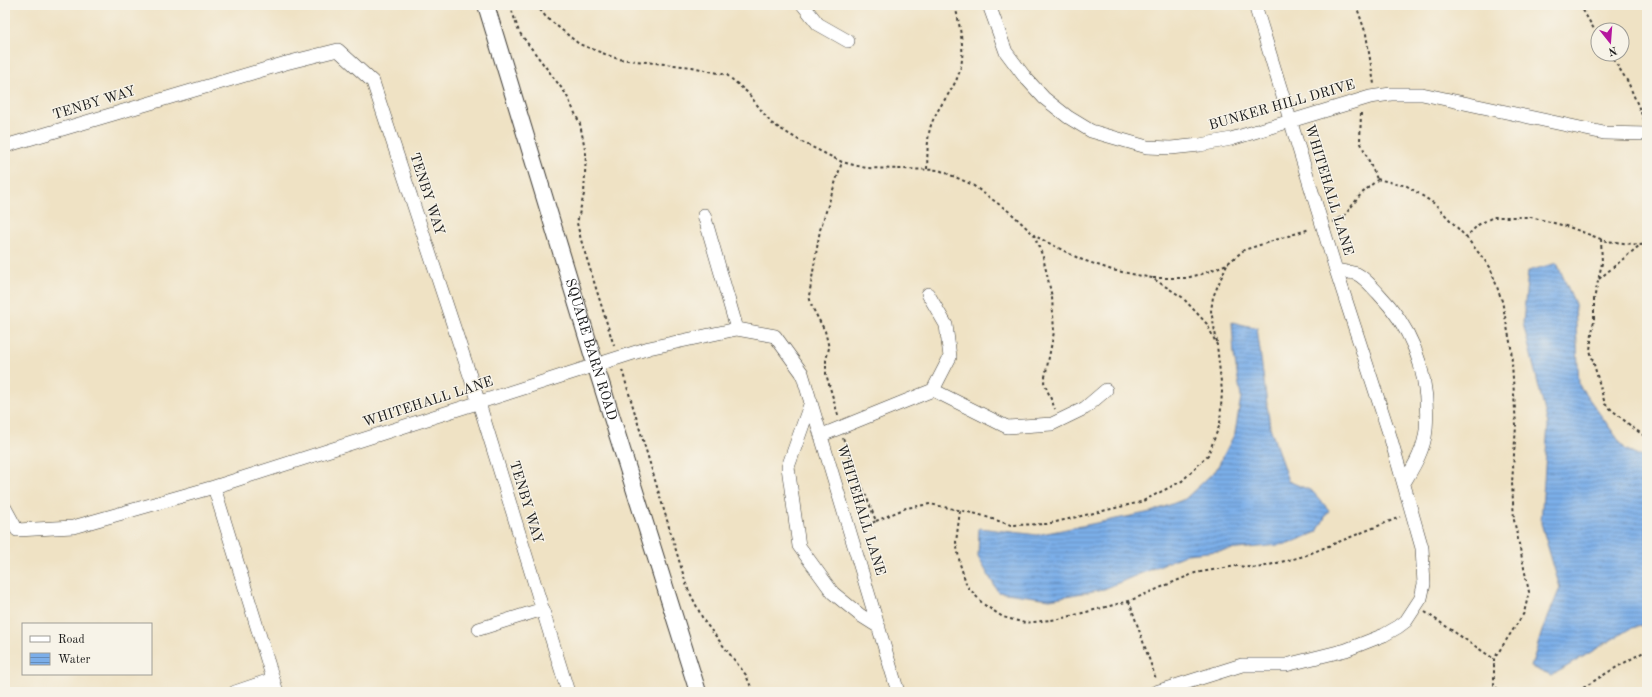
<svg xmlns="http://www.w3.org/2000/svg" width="1652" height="697" viewBox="0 0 1652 697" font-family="'Old Standard TT',serif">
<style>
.water{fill:url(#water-rules);stroke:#4c6582}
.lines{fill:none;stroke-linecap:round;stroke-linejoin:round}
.minor-casing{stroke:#3c3a35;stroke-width:14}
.tertiary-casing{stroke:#3c3a35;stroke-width:18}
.path{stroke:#3c3a35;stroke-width:2;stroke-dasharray:3 3;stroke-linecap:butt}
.minor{stroke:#fff;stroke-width:13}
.tertiary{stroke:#fff;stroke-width:16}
.labels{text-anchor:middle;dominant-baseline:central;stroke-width:3;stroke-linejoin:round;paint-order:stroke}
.street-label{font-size:14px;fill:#1c1c1c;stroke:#f7f3e8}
</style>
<defs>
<pattern id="water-rules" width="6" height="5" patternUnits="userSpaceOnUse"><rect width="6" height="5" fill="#7caee8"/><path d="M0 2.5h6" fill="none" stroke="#658dbb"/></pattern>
</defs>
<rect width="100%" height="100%" fill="#f7f3e8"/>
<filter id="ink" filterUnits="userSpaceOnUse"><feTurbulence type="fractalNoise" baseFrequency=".025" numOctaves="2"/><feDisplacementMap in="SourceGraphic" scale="8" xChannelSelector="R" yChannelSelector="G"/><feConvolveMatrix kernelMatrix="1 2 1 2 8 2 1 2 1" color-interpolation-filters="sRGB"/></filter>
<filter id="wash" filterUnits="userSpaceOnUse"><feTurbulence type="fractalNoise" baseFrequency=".012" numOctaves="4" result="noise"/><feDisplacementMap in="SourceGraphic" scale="16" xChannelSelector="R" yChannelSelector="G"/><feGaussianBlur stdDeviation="0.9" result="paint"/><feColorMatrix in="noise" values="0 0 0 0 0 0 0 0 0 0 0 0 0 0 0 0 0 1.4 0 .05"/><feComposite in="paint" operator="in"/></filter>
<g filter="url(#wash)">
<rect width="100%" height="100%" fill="#efe2c4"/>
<path class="water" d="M1557,263L1575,304L1579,385L1625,449L1647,459V625L1631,628L1551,676L1531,667L1542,631L1560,588L1541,523L1548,424L1523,323L1528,271Z
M1232,322L1257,328L1270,427L1288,481L1312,491L1329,510L1317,532L1288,544L1187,554L1104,589L1050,599L998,592L978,557L979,528L1037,535L1151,512L1185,499L1216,470L1235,433L1241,397L1234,355Z"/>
</g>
<g filter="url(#ink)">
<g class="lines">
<defs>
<path id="minor" d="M803,5L818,24L848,41
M989,5L1006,52L1024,76L1044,98L1068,117L1091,131L1147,147L1171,148L1200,145L1231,139L1370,97L1391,94H1422L1604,133L1647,134
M1255,5L1336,270C1343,272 1352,272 1357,274C1365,278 1372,287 1378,293C1414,330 1430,377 1426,430C1424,450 1414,466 1404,483
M5,146L286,63L338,50L373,82L479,403L568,692
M704,215L737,329
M933,390L1007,427L1052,424L1085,408L1106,390
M811,402L788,467L799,546L833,593L860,615L879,627
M822,435L933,390L950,357L946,325L928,294
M214,487L277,692
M5,508L17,530L73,527L214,487L649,348L737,329L775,336L802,373L898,692
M479,629L543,609
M235,692L273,679
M1156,692L1242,665H1286L1346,650L1384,635L1398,627L1406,621L1421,598L1424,584L1422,548L1390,436L1336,270"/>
<g id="tertiary">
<path id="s1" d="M486,5L596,367L698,692"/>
</g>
</defs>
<use href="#minor" class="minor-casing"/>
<use href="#tertiary" class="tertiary-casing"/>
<path class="path" d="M510,5L519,32L566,94L580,124L586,154L584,194L577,223L581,240L614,346
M536,5L546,17L579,44L618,59L692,67L727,75L748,93L771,123L802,142L842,162L866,168L939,170L971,184L1011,213L1034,235L1043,257L1052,297L1054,332L1044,382L1055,409
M1356,5L1366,34L1374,84
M1580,5L1598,36
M1610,54L1628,82L1645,122
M1361,113L1360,141L1377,179
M927,169C928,152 926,133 934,118C943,99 956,88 961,66C965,48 959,23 955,5
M1377,179L1407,186L1435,204L1466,237L1478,225L1493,217H1531L1569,227L1606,241L1641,245L1647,243
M1333,222L1345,215L1361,194L1377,180
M1466,237L1490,267L1502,301L1511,347L1516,426L1512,483L1514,520L1529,592L1524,613L1494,659V685L1500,692
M1601,239L1602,263L1594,299V319L1590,350L1605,404L1632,427L1647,438
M1153,278H1186L1202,274L1227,264L1244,250L1310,229
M1599,279L1640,245
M1217,342L1211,311L1213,297L1227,264
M622,370L687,587L704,621L746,675L753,692
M838,415L826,374V360L829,348L825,331L812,307L809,296L820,230L842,162
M843,438L876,521L861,528
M960,511L956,542L960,564L967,586L983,604L1003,617L1025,623L1059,619L1129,601L1195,573L1237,566L1258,568L1304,556L1400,517
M876,521L906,508L930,504L977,514L1011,525L1047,524L1141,502L1182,481L1208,455L1220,424L1222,391L1217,345L1207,324L1182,297L1152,278L1112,270L1080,259L1035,236
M1129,601L1156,679
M1425,612L1494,659
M1572,692L1583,688L1610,671L1647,650"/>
<use href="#minor" class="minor"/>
<use href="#tertiary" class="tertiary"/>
</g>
</g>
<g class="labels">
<g class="street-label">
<text transform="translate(94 103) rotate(-17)">TENBY WAY</text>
<text transform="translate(1282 105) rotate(-16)">BUNKER HILL DRIVE</text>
<text transform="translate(1329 190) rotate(73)">WHITEHALL LANE</text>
<text transform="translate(427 194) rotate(72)">TENBY WAY</text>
<text stroke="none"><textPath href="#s1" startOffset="360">SQUARE BARN ROAD</textPath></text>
<text transform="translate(428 402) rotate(-18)">WHITEHALL LANE</text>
<text transform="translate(526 502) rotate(73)">TENBY WAY</text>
<text transform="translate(861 510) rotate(73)">WHITEHALL LANE</text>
</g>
</g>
<rect width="1652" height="697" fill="none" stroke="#f7f3e8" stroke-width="20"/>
<rect x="22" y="623" width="130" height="52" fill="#f7f3e8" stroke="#9f9d96"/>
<rect x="30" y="636" width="20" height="6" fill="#ffffff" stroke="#9f9d96"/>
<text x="58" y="643" font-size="12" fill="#1c1c1c">Road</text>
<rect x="30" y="653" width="20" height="12" fill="url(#water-rules)" stroke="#9f9d96"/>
<text x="58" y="663" font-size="12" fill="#1c1c1c">Water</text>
<g transform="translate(1610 42) rotate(163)"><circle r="19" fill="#f7f3e8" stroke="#9f9d96"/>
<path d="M0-3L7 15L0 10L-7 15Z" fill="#b5179e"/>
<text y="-6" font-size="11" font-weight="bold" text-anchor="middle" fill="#1c1c1c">N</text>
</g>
</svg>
